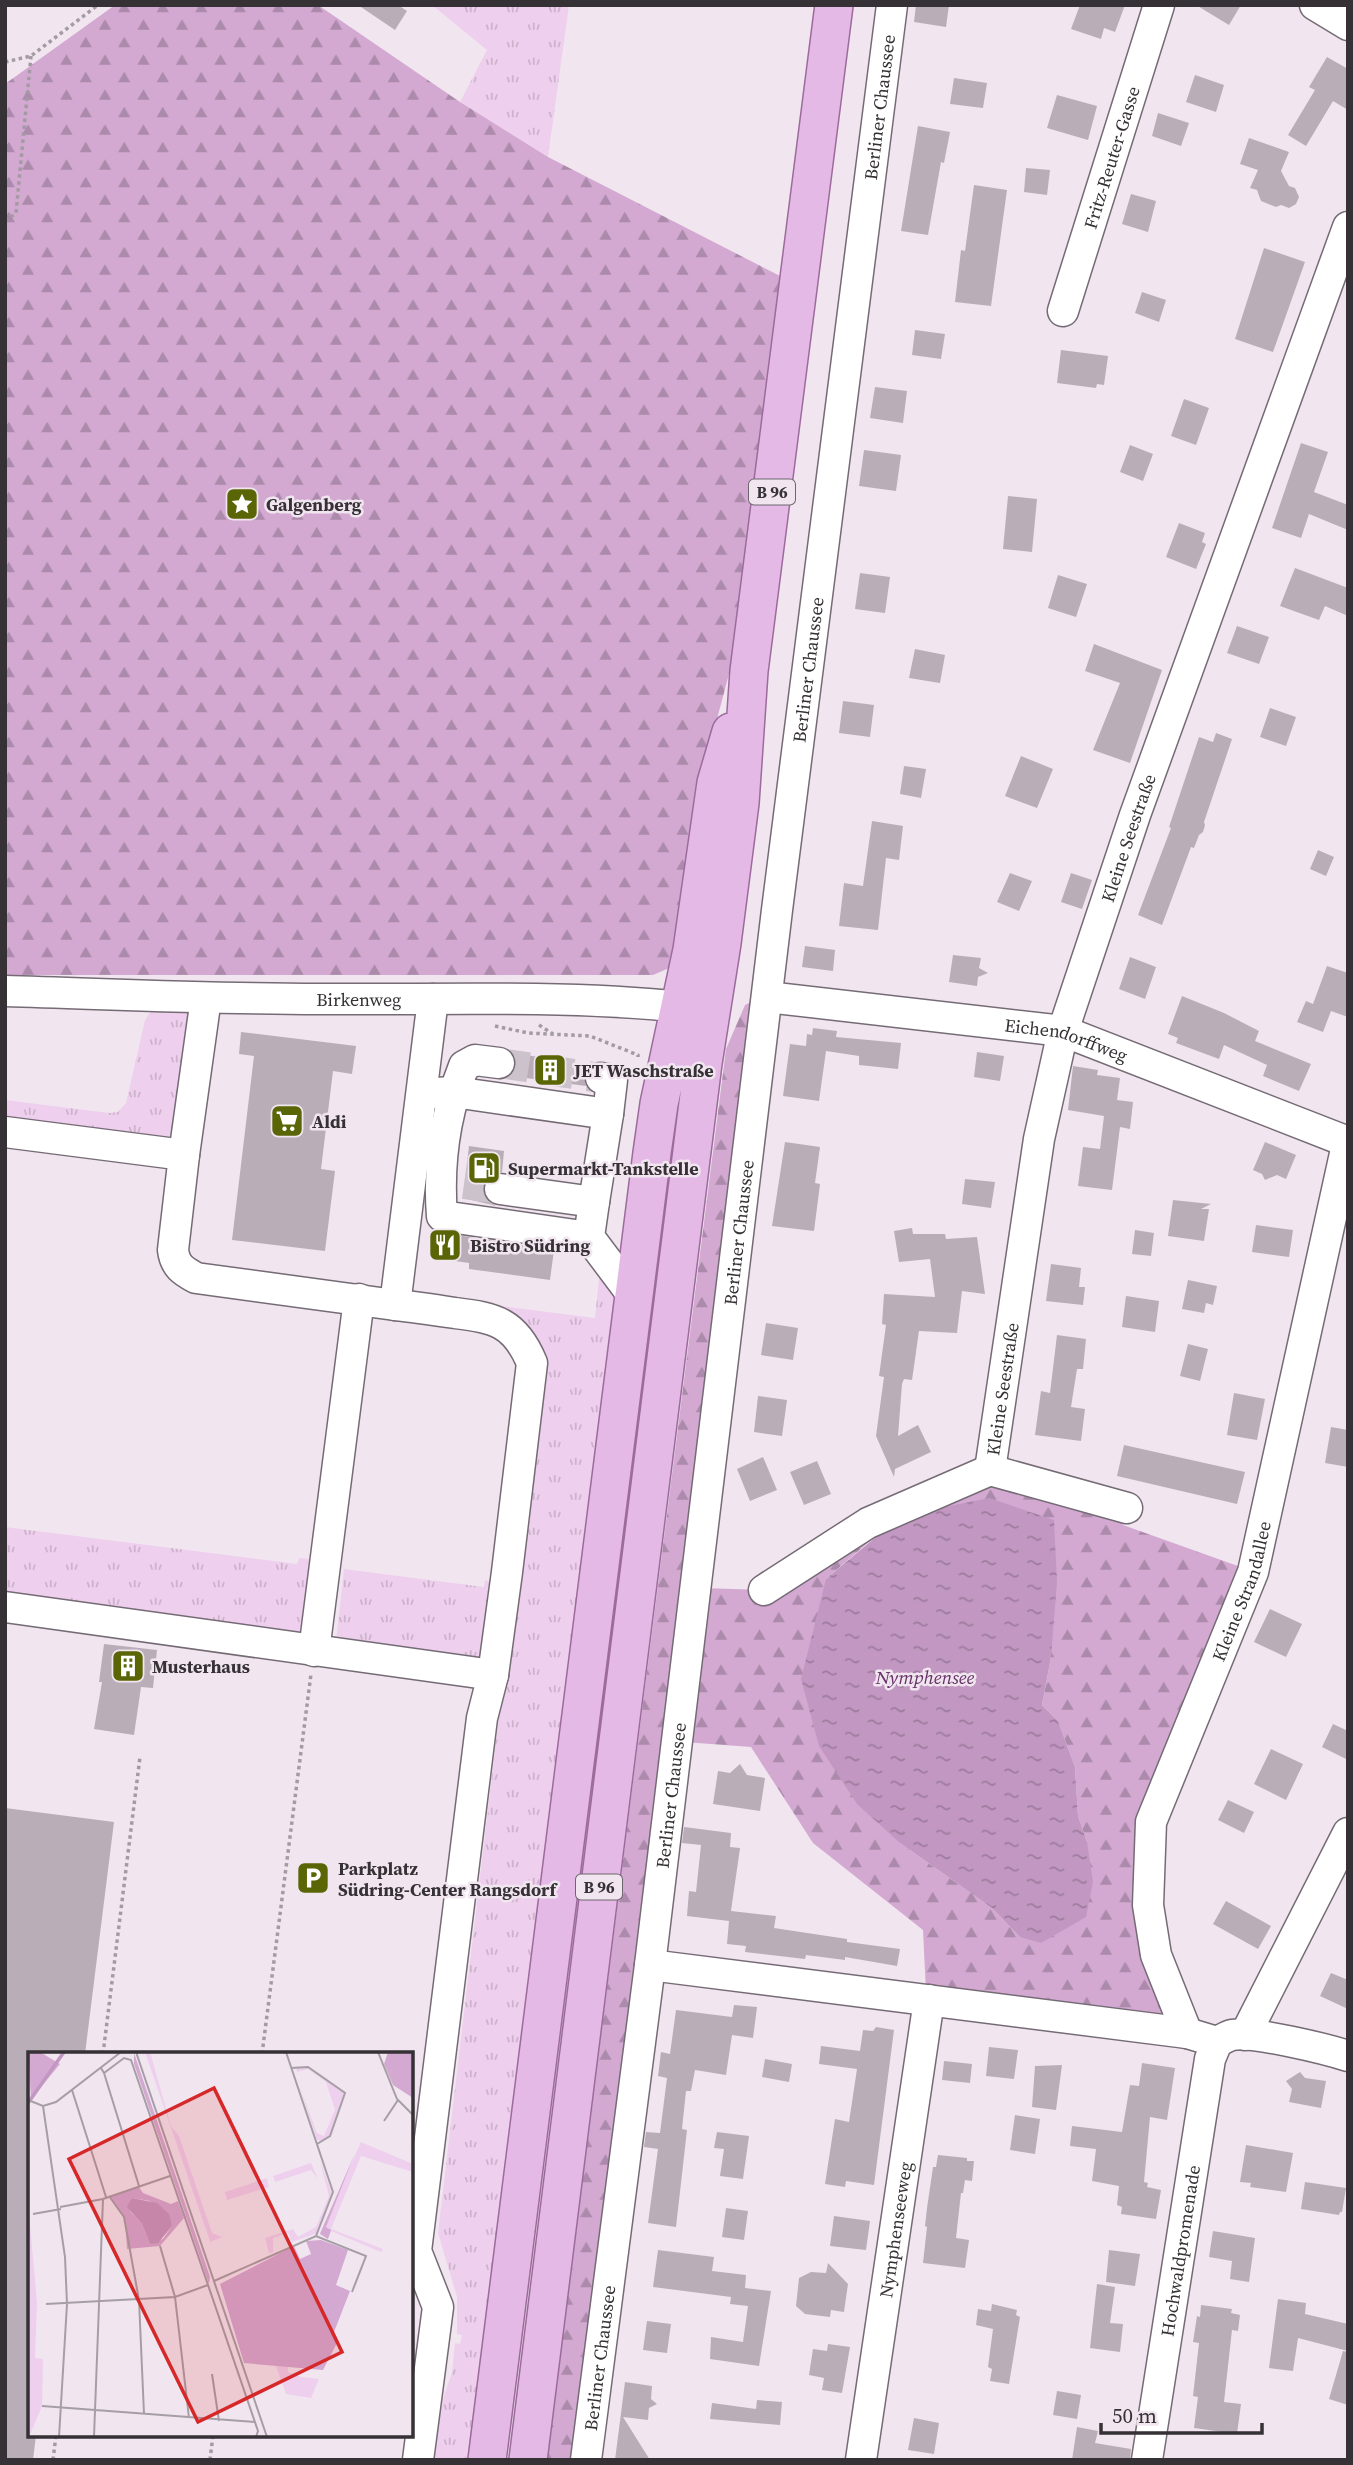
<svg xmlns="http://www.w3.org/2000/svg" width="1353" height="2465" viewBox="0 0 1353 2465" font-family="'Source Serif 4',serif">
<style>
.grass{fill:url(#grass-tufts)}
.forest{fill:url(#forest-firs);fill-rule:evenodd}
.water{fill:url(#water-ripples)}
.building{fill:#b9aeb8}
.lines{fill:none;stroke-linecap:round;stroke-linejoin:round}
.minor-tunnel{stroke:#cbc2cb;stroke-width:30;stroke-dasharray:30 15;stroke-linecap:butt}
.minor-casing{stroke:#756b75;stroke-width:33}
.major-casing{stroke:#9c6b9c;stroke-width:40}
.path{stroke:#a39ba3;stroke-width:3.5;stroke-dasharray:3.5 3.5;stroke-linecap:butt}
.minor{stroke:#fff;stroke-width:30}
.major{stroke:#e5b9e5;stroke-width:37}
.labels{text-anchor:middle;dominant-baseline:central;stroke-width:5;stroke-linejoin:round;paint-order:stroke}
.shield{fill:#f1e6f0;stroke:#6d676d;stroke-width:2}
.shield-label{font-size:16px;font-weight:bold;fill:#353135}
.street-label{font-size:18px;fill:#353135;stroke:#f1e6f0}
.poi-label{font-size:18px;font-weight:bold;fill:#353135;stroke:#f1e6f0;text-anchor:start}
.water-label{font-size:19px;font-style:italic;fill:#653166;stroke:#f1e6f0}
.inset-river{fill:none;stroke:#c297c1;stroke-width:3.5}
.inset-road{fill:none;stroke:#a69ea5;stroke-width:2}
.view{fill:#d62828;fill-opacity:0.15;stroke:#d62828;stroke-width:3.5}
.inset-edge{fill:none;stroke:#353135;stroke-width:3.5}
</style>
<defs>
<pattern id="grass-tufts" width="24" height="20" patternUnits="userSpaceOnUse" patternTransform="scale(1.75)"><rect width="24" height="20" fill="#eecfed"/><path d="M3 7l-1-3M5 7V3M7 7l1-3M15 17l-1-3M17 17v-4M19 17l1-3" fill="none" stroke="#cdb2cc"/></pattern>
<pattern id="forest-firs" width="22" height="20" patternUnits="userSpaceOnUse" patternTransform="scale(1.75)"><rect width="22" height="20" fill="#d3a9d2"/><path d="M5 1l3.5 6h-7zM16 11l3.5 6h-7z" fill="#ac8aab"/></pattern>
<pattern id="water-ripples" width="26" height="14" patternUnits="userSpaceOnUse" patternTransform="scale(1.75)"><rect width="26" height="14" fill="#c297c1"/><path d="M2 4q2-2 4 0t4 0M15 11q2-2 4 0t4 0" fill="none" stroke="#9e7c9e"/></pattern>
</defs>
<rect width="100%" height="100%" fill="#f1e6f0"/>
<path class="grass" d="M432,5H569L548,157L460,102L487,50Z
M183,1007L192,1015L177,1135L166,1142L5,1120V1100L109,1113L118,1112L126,1103L145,1020L153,1008Z
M600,1269L618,1292L474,2460H429L438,2414L452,2372L455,2343L460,2344L462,2335L457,2334V2297L438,2233L501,1699L540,1346C529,1323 507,1316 485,1304L595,1318Z
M5,1527L297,1564L299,1558L310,1559L314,1563L305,1634L5,1602Z
M344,1569L484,1587L485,1580L492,1583L487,1659L336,1641Z"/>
<path class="forest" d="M115,5H318L460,102L548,157L784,278L738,640L708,753L675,963L667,969L653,975H5V84Z
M755,1000L577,2460H547L726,1049L745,1005Z
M990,1470L1127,1508L1123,1525L1249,1570L1146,1819L1182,2029L926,1992L923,1930L813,1843L751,1747L684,1742L702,1588L764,1590ZM940,1508L1051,1657L1042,1705L1058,1721L1075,1767L1078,1816L1087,1842L1020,1937L992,1908L900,1843L826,1579L877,1535Z"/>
<path class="water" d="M989,1498L1054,1520L1057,1582L1051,1657L1042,1705L1058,1721L1075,1767L1078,1816L1087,1842L1093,1882L1086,1917L1041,1943L1020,1937L992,1908L900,1843L857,1804L819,1746L801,1679L826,1579L877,1536L940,1508Z"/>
<path class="building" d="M358,5H398L407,11L395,30Z
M916,5H949L946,27L914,22Z
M1080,5H1125L1115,32L1104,28L1101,39L1071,29Z
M1196,5H1241L1229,25Z
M1327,57L1348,69V110L1333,101L1306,146L1288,135L1315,90L1309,87Z
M1195,75L1224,85L1216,112L1186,102Z
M954,78L987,83L983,108L950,104Z
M1057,95L1097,106L1088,140L1047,128Z
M1158,113L1189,123L1181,146L1152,136Z
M918,126L950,132L944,163L941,162L928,235L901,231Z
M1249,138L1289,152L1281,171L1289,186L1295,188L1299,197L1296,204L1289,208L1281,205L1276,207L1261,201L1257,190L1250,188L1258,170L1240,164Z
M1026,168L1050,170L1047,195L1024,192Z
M974,185L1007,190L991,306L955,302L961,250L965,251Z
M1131,194L1156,201L1148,232L1122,224Z
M1264,248L1305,262L1273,352L1235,339Z
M1142,292L1166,300L1159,322L1135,313Z
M915,330L945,334L941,359L912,355Z
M1061,350L1108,356L1104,385L1097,384L1096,388L1057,383Z
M875,387L907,391L903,423L870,418Z
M1184,399L1209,408L1196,445L1171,436Z
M1301,443L1328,452L1314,492L1348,505V530L1309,514L1301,538L1272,528Z
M1130,445L1153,454L1143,481L1120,472Z
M864,450L901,455L896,491L859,486Z
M1008,496L1037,499L1032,552L1003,549Z
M1179,523L1205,533L1202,542L1206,544L1196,569L1166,557Z
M1295,568L1348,588V616L1325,606L1319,620L1280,606Z
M860,573L890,577L885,613L855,609Z
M1058,575L1087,584L1076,617L1048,608Z
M1237,626L1269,637L1259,664L1227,653Z
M1094,644L1162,670L1130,763L1093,750L1120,683L1085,671Z
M915,649L945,655L940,683L909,678Z
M843,701L874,705L870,737L839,733Z
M1270,708L1296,717L1286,746L1260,737Z
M1216,733L1232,739L1204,822L1205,825L1203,832L1199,835L1194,848L1191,847L1162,925L1138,915L1171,828L1169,827L1199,737L1213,742Z
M1021,756L1053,769L1037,808L1005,796Z
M904,766L926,769L921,798L900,794Z
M872,821L903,826L899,860L886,858L878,930L839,926L844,883L863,886Z
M1318,850L1334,857L1326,876L1310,869Z
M1010,873L1032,881L1019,911L997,902Z
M1071,873L1092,880L1082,909L1061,902Z
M805,946L835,950L833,971L802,967Z
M953,955L981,958L979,968L988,973L978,977L977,986L949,982Z
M1130,957L1156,967L1145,999L1119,989Z
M1327,966L1348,973V1017L1331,1011L1323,1032L1297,1022L1306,1001L1313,1004Z
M1182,996L1224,1013L1259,1031L1255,1041L1311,1064L1299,1091L1263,1076L1267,1065L1224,1045L1219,1059L1176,1043L1178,1038L1168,1034Z
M813,1028L837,1031L836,1037L901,1043L898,1069L859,1065V1056L826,1051L819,1101L783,1096L790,1044L806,1046L807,1034L812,1035Z
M241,1032L356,1046L352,1074L333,1071L321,1169L335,1171L325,1251L232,1240L254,1056L239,1054Z
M977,1052L1004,1056L1000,1081L974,1077Z
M513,1053L590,1065L584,1074L586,1086L511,1076L516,1064Z
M1073,1066L1098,1070L1097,1075L1120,1078L1117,1100L1133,1102L1130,1129L1120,1127L1112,1190L1078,1186L1083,1147L1100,1149L1104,1116L1068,1110Z
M785,1142L820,1147L815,1183L820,1184L814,1231L772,1226Z
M1265,1142L1296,1155L1286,1179L1277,1175L1265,1180L1262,1174L1253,1170Z
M469,1146L504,1151L502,1172L493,1173L487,1178L483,1186L484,1196L490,1203L497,1206L463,1198Z
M965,1179L995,1182L991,1208L962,1204Z
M1173,1200L1211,1204L1201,1209H1209L1204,1241L1168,1236Z
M1256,1225L1293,1230L1289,1257L1252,1252Z
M912,1228L913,1234H945L946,1239L977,1237L985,1294L962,1291L957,1333L919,1331L912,1380L904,1379L902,1384L898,1436L918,1425L931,1452L895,1469L894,1477L876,1436L884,1377L879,1376L886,1325L882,1324L884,1294L935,1297L930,1259L899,1262L894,1231Z
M1135,1230L1154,1233L1151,1256L1132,1254Z
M437,1232L554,1250L550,1280L469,1269V1263L434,1258Z
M1051,1264L1081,1268L1079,1287H1085L1083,1305L1046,1301Z
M1188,1280L1217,1286L1213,1305L1206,1303L1204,1313L1182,1309Z
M1126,1296L1159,1301L1155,1332L1122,1327Z
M766,1323L798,1328L793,1360L761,1355Z
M1057,1335L1086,1339L1083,1369H1077L1071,1407L1085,1409L1081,1441L1035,1435L1041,1391L1050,1393Z
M1188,1344L1208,1349L1200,1381L1180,1376Z
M1234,1393L1265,1399L1257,1440L1227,1435Z
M758,1396L787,1400L782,1436L754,1432Z
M1331,1427L1348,1430V1467L1325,1463Z
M1124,1445L1245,1472L1237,1504L1117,1476Z
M763,1457L777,1490L750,1501L737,1469Z
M817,1461L831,1494L804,1505L790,1472Z
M1270,1609L1302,1624L1286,1657L1254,1642Z
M104,1644L157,1650L153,1688L141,1687L134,1735L94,1729L102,1682H99Z
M1333,1724L1348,1731V1760L1322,1747Z
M1271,1749L1303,1764L1286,1800L1254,1784Z
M740,1764L747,1775L765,1778L760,1811L713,1804L718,1771L730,1773Z
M1228,1800L1254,1812L1244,1833L1218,1820Z
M5,1808L114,1822L85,2054H30V2435H36L33,2460H5Z
M684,1827L731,1833L730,1847L740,1848L731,1911L776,1916L774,1928L847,1939V1942L900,1949L897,1966L845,1957V1960L806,1955L805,1959L745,1952L746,1946L727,1944L729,1921L687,1916L689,1891L696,1892L701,1845L682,1843Z
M1226,1901L1271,1926L1258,1949L1213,1924Z
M1331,1973L1348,1980V2009L1320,1996Z
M734,2005L757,2007L753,2038L732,2035L726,2075L695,2070L691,2091H686L682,2129L687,2130L676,2227L648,2223L658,2149L644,2147L646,2132L660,2133L667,2078L658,2076L661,2052L670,2054L676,2010L732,2017Z
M876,2027L894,2030L874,2185L846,2181L845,2187L825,2184L835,2119L849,2122L857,2069L819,2064L821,2046L860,2051L863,2030L873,2031Z
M989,2047L1018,2050L1014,2079L986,2076Z
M765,2059L792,2064L789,2082L762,2077Z
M944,2061L972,2064L970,2083L942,2080Z
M1142,2063L1175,2068L1167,2120L1150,2117L1144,2182L1148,2183L1147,2187L1161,2190L1156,2219L1121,2214L1122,2207L1117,2205L1119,2186L1092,2181L1096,2149L1070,2146L1072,2126L1122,2132L1130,2085L1139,2086Z
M1062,2065L1056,2110L1032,2107L1035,2066Z
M1300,2072L1305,2078L1326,2081L1321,2108L1289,2102L1292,2089L1286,2081Z
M1015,2115L1040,2119L1035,2154L1010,2150Z
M717,2132L749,2136L743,2179L720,2176L724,2149L714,2148Z
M1246,2145L1293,2153L1286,2192L1250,2187L1251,2183L1240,2182Z
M938,2155L967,2158V2161H974L972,2181L965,2180L963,2193H961L956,2238L969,2240L965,2268L923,2263L927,2227L925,2226L927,2208L933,2167H936Z
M1305,2182L1346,2188L1342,2212H1340L1339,2215L1301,2209Z
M726,2208L748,2211L744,2240L722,2237Z
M834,2216L870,2221L866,2250L830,2246Z
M1213,2231L1255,2238L1249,2282L1230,2279L1232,2261L1209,2257Z
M658,2250L714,2257L712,2271L746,2275L745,2288L771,2291L759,2366L710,2359L711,2337L743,2342L748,2306L730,2304L731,2297L653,2287Z
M1109,2250L1140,2254L1135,2286L1106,2282Z
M828,2263L848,2284L844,2312L831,2310L830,2317L805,2314L796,2306L799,2278L811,2272L826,2273Z
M1097,2284L1115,2287L1110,2323L1123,2324L1120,2352L1090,2348Z
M1278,2299L1306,2303L1305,2314L1348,2324V2351L1298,2338L1293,2371L1269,2368Z
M992,2304L1017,2310L1016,2315L1020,2317L1009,2384L990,2381L992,2369L988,2367L993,2329L976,2325L978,2309L991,2311Z
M1201,2305L1232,2309L1231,2313L1240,2315L1238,2331L1232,2330L1224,2402L1241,2404L1237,2434L1194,2428L1198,2397L1193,2396L1199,2343L1193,2342L1197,2316L1200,2317Z
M647,2321L671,2324L667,2353L643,2350Z
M828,2344L850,2347L842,2393L822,2390L824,2378L809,2375L813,2349L827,2351Z
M1343,2351L1348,2352V2405L1329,2399Z
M625,2382L652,2386L651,2399L657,2404L649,2408L648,2420L623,2417L650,2460H615Z
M1057,2391L1081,2395L1077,2419L1053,2415Z
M757,2400L782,2402L780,2425L710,2419L712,2403L756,2409Z
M914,2418L939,2423L934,2454L908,2450Z
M1077,2427L1098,2431L1095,2443L1131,2449L1130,2460H1072Z"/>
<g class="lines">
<path class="minor-tunnel" d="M499,1063L601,1078
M464,1184L500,1189"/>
<defs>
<g id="minor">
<path d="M1315,5L1348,25"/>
<path id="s1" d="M1063,311L1159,5"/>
<path id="s2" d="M5,991C110,994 214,999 319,999C446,1000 575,994 701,1009"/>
<path id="s3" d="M767,997L1063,1031L1348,1142"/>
<path d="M499,1063L475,1060L464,1066C445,1113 438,1166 442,1216L589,1237"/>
<path d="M601,1078L612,1080L608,1114"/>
<path d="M436,1093L454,1092L608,1114L594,1202"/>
<path d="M5,1132L184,1155L173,1250C175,1266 183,1271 196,1278L395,1305L433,999"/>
<path d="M184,1155L206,998"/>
<path d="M500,1189L594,1202L589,1237L634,1297"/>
<path d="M395,1305C415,1307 435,1310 455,1313C495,1318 515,1322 532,1363L507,1572L493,1675L482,1718L416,2251L438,2307L418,2460"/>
<path id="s4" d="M990,1470L1039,1139L1063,1031L1135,815L1348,227"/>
<path d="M764,1590L868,1523L990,1470L1127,1508"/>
<path d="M5,1607L493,1675"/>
<path d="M314,1651L359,1299"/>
<path d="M650,1965L1187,2033L1217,2042C1222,2040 1227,2036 1232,2035C1253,2031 1326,2049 1348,2056"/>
<path id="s5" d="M1187,2033L1156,1955L1148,1905L1151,1822L1253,1572L1348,1140"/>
<path d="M1245,2035L1348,1833"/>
<path id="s6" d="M586,2460L650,1965L777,910L892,5"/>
<path id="s7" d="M861,2460L929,2000"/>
<path id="s8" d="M1147,2460L1210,2059L1217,2042"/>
</g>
<path id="major" d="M487,2460L652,1153L659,1104L692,950L716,783L731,732
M528,2460L703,1063L722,943L740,803L749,671L834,5"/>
</defs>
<use href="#minor" class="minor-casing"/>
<use href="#major" class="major-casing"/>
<path class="path" d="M5,62L31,56L98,5
M5,221L16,213L31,56
M539,1025L553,1034
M495,1026L528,1033L590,1036L638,1055V1057
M103,2054L140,1757
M262,2054L311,1674
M53,2460L56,2435
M210,2460L213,2435"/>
<use href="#minor" class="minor"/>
<use href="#major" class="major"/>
</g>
<defs>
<symbol id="sight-square" viewBox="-11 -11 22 22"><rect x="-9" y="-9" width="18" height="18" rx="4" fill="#5a6506" stroke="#f1e6f0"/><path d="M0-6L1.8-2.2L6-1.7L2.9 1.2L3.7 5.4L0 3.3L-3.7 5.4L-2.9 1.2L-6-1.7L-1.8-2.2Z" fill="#fff"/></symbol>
<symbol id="building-square" viewBox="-11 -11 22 22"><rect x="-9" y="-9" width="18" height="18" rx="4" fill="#5a6506" stroke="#f1e6f0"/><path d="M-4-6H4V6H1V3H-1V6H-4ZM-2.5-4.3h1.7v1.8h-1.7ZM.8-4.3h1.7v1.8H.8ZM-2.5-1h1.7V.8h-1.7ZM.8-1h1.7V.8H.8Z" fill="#fff"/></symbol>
<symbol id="supermarket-square" viewBox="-11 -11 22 22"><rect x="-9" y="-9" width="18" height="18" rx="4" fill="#5a6506" stroke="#f1e6f0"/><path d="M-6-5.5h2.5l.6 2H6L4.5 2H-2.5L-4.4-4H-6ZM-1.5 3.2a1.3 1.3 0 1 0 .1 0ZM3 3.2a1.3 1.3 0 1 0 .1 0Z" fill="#fff"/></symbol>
<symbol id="fuel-square" viewBox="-11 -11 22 22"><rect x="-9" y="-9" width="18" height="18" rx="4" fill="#5a6506" stroke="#f1e6f0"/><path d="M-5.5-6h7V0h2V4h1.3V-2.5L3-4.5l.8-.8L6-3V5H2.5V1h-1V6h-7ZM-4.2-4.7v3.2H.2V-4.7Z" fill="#fff"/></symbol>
<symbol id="restaurant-square" viewBox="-11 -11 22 22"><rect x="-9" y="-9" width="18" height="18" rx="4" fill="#5a6506" stroke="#f1e6f0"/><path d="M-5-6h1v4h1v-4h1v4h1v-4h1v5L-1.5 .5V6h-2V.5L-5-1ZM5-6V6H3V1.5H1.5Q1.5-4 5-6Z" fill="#fff"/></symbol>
<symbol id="parking-square" viewBox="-11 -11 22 22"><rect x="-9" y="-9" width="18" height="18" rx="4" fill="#5a6506" stroke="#f1e6f0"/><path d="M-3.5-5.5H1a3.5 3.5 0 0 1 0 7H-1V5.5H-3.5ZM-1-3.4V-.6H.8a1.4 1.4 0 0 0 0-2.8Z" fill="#fff"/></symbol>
</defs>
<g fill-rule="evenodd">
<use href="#sight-square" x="223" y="485" width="38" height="38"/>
<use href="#building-square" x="531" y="1051" width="38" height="38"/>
<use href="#supermarket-square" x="268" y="1102" width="38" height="38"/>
<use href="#fuel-square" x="465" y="1149" width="38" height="38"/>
<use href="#restaurant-square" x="426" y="1226" width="38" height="38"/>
<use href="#building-square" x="109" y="1647" width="38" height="38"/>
<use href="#parking-square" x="294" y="1859" width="38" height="38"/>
</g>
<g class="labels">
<g class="shield">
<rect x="749" y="479.5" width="46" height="25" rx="5"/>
<rect x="576" y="1874.5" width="46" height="25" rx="5"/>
</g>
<g class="shield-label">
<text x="772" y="492">B 96</text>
<text x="599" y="1887">B 96</text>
</g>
<g class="street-label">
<text stroke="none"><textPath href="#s6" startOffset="2371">Berliner Chaussee</textPath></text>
<text stroke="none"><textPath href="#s1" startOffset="161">Fritz-Reuter-Gasse</textPath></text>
<text stroke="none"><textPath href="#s6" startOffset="1804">Berliner Chaussee</textPath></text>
<text stroke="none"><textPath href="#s4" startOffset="649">Kleine Seestraße</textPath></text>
<text stroke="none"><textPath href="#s2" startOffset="354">Birkenweg</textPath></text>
<text stroke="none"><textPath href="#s3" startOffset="303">Eichendorffweg</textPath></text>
<text stroke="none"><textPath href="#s6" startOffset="1237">Berliner Chaussee</textPath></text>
<text stroke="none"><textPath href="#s4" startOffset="82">Kleine Seestraße</textPath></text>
<text stroke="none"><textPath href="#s5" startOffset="466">Kleine Strandallee</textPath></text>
<text stroke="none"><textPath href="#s6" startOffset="670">Berliner Chaussee</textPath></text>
<text stroke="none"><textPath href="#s7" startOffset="233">Nymphenseeweg</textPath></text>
<text stroke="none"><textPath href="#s8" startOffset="212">Hochwaldpromenade</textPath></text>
<text stroke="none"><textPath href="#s6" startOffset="103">Berliner Chaussee</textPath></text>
</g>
<g class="poi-label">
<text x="266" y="504">Galgenberg</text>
<text x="574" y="1070">JET Waschstraße</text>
<text x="312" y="1121">Aldi</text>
<text x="508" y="1168">Supermarkt-Tankstelle</text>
<text x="470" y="1245">Bistro Südring</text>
<text x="152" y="1666">Musterhaus</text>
<text x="338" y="1868">Parkplatz<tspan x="338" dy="21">Südring-Center Rangsdorf</tspan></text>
</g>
<g class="water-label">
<text x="925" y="1677">Nymphensee</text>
</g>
</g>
<g transform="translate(28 2052)">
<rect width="385" height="385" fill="#f1e6f0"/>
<path d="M117,0H122L143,74L151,84L184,181L194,185L182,190L184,195ZM268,15L280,16L316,42L301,85L295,89L289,88L272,36L289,81L296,84L307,58L298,30L280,17L269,20L271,29ZM333,90L385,112V120L333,104L303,177L355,197L353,200L303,179L301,185L321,193L292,181ZM292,109L304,141L289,181L264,190L260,181L245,186V200L241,201L237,186L265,177L270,185L288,175L301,144ZM283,111L290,127L283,118L247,130L245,124ZM239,126L241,135L199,148L197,140ZM247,311L260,313V320L273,325L291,327L283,346L258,342Z" fill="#eecfed"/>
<path d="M0,0H12L32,12L3,47ZM360,0H385V46L365,33L356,12ZM106,1L182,225L181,232L106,12ZM327,101L298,175L303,178L300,187L292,182ZM111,135L115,141L143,152L150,149L156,166L132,194L99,197L97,165L82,144ZM104,146L122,149L144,174L135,187L122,192L114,172L102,159ZM293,188L320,198L308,233L322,239L306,280L310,289L295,318L216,311L192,232L266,194L272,207L283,202L278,189Z" fill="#d3a9d2" fill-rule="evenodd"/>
<path d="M0,149L9,251L7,306L15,307L14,354L1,385Z" fill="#eecfed"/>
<path d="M104,146L129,151L141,162L144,174L130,191L122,192L114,172L99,155Z" fill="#c297c1"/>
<path class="inset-river" d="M0,51L36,0"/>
<path class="inset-road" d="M108,0L239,385M258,0L305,140L288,184M350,0L369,47L385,63M73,16L76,21L96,6L103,8L230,379L228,385M263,16L280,15L317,41L302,84L289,92M76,21L111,134M44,38L78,145M0,48L15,54L28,50L93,0M15,54L37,205L39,252L31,385M356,69L370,48M81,144L96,165L111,248L116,362M32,155L75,147L142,124M5,162L33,157M132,194L147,245L161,366M186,229L288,184L338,204L324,240M18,252L147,245L180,233M184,322L191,369M14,354L227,370M66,385L75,147"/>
<path class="view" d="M186,36L314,300L170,370L41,107Z"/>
<rect width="385" height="385" class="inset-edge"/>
</g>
<rect width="1353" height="2465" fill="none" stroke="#353135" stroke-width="14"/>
<path d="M1101 2423v10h161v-10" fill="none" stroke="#353135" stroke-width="3.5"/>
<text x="1112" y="2423" font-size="21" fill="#353135" stroke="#f1e6f0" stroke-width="5" paint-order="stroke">50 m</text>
</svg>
